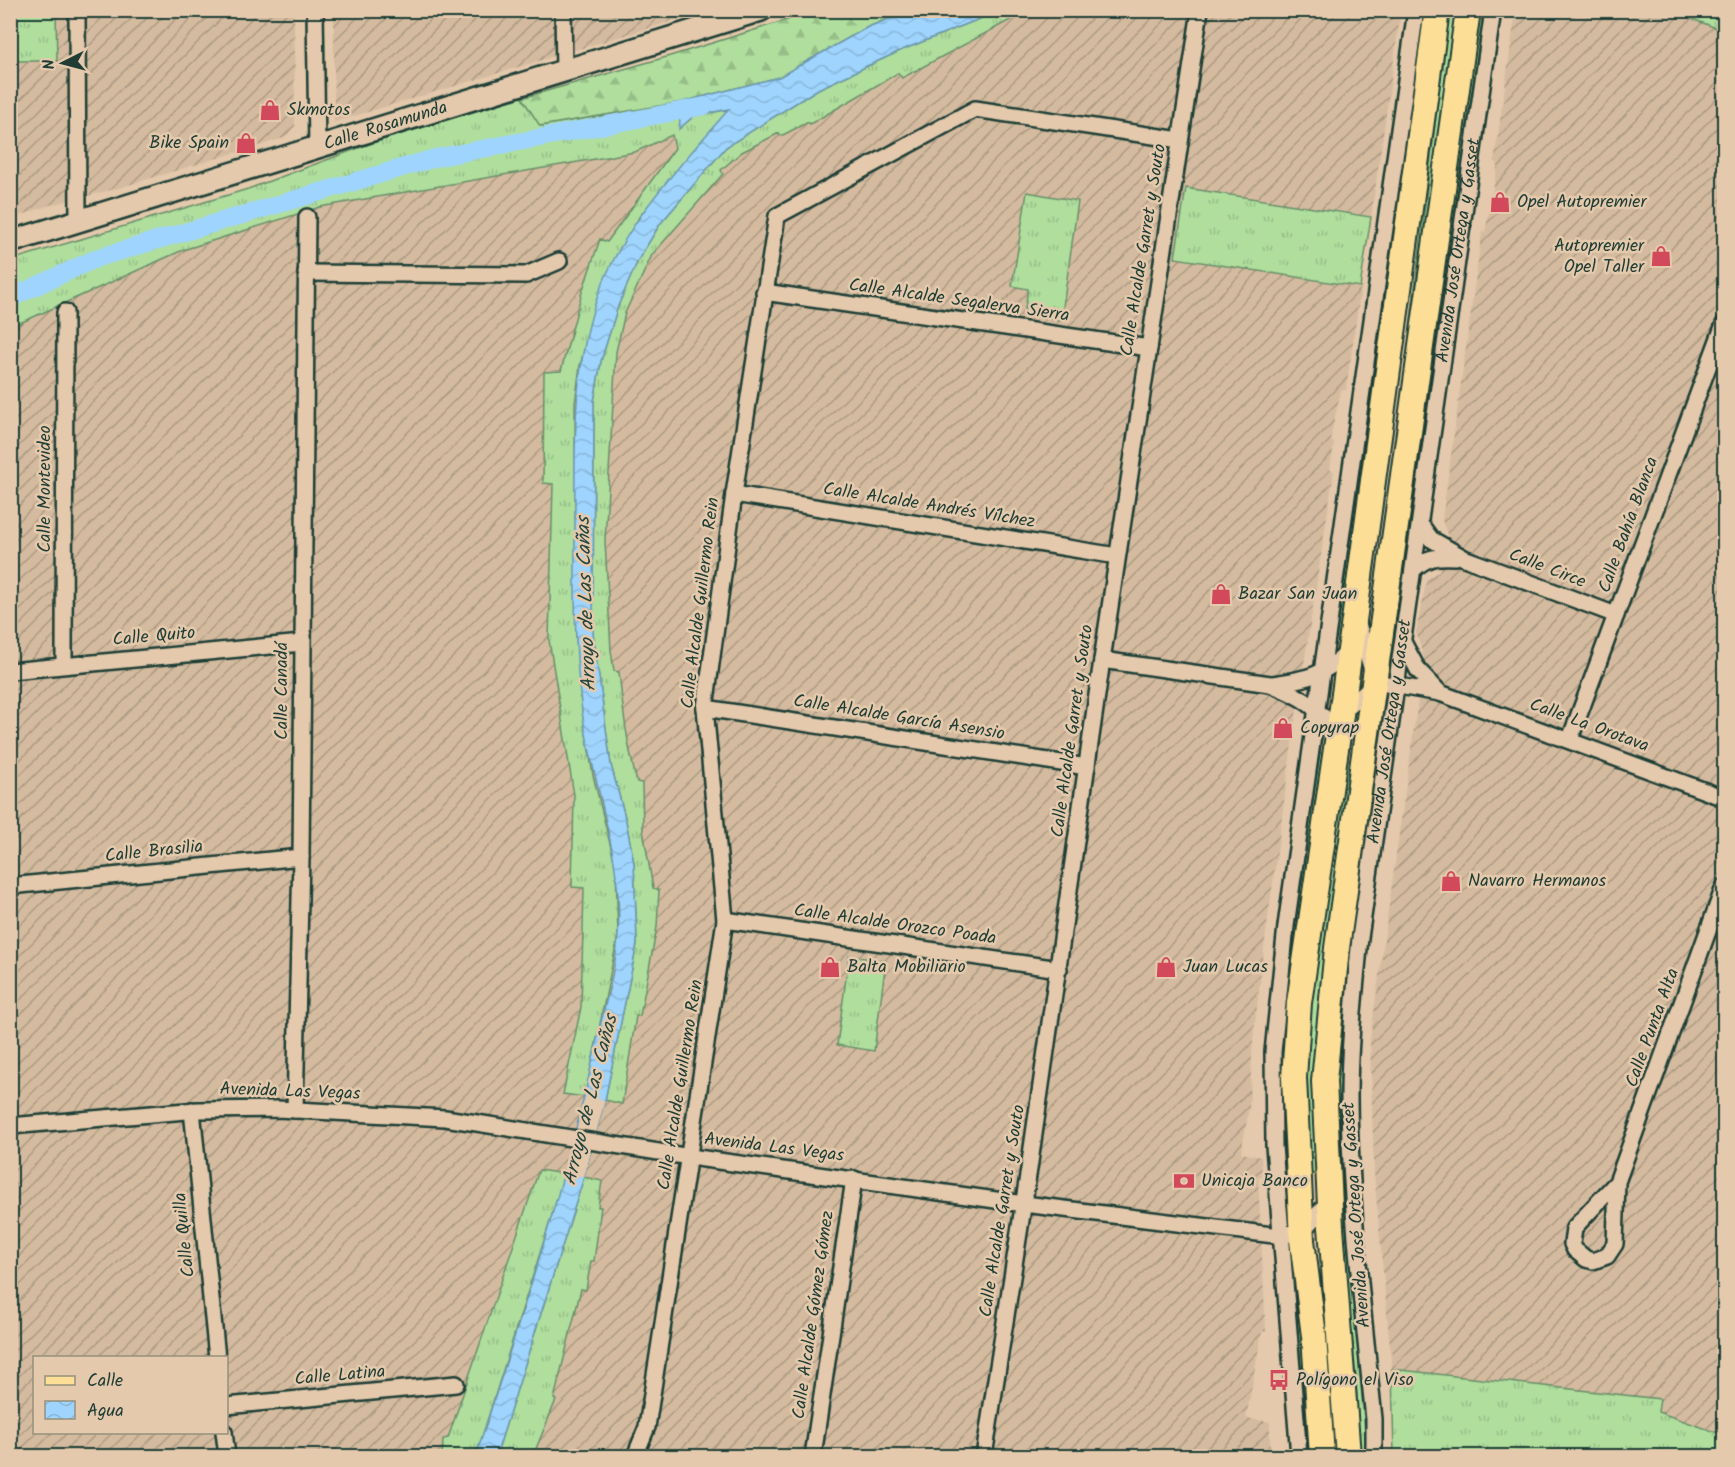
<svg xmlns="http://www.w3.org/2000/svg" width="1735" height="1467" viewBox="0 0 1735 1467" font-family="Kalam,sans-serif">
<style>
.industrial{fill:url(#industrial-furrows);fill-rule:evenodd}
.grass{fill:url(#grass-tufts);stroke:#678e68;stroke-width:1.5}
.forest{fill:url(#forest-firs);stroke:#678e68;stroke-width:1.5}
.water{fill:url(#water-waves);stroke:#6c98ad;stroke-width:1.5}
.pier{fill:#e4c9ac}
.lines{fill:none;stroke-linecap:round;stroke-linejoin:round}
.canal{stroke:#9fd4fe;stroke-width:18}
.street-casing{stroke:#1f3d34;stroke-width:20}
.secondary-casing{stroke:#1f3d34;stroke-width:26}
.primary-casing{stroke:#1f3d34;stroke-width:28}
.street{stroke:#e4c9ac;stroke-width:15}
.secondary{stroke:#e4c9ac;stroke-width:21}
.primary{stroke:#fdde96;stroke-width:24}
.labels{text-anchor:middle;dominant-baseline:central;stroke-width:5;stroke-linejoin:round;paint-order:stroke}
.poi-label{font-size:18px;fill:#1f3d34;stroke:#e4c9ac;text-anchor:start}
.street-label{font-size:18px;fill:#1f3d34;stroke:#e4c9ac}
.water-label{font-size:20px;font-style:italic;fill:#25453e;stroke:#e4c9ac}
</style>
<defs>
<pattern id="industrial-furrows" width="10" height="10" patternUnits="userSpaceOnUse" patternTransform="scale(1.5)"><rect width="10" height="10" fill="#d4bb9f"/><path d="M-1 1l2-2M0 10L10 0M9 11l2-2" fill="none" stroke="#ab9982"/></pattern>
<pattern id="grass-tufts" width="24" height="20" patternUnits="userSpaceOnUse" patternTransform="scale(1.5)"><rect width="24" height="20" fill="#afde9d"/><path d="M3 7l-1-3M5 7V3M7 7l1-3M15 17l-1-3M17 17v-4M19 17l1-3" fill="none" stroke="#96bf88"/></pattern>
<pattern id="forest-firs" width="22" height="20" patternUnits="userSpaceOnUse" patternTransform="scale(1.5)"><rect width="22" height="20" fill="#afde9d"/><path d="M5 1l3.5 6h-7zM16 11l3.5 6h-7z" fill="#96bf88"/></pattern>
<pattern id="water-waves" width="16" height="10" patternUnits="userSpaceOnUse" patternTransform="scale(1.5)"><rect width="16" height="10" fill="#9fd4fe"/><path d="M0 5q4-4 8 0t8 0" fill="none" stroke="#88b7da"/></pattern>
</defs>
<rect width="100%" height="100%" fill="#e4c9ac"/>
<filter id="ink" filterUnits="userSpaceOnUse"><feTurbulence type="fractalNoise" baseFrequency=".0167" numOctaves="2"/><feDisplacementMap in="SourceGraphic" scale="12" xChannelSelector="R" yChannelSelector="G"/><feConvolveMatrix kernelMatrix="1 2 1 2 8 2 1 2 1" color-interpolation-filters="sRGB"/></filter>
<g filter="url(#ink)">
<path class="industrial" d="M11,11H294L295,126L284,138L115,189L50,205L11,219Z
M334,11H706L334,122Z
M1027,11H1401L1346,390H1341L1332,430L1331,441L1334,443L1330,470L1334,471L1295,722L1265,940L1253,1040L1249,1108L1241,1153L1261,1157L1262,1177L1258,1178L1266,1332L1262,1331L1246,1418L1270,1422V1456H11V327L183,250L320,207L635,152L672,135L742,152L779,133L782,136L809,121L810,124L899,73L903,78ZM34,1358H226V1432H34Z
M1516,11H1724V1452L1716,1456H1394L1392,1369L1374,1173L1370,1040L1424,658L1416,632L1427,579L1439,571L1448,537L1442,520L1482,232L1485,233L1498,163L1494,162Z"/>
<path class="grass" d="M11,10L56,11L57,61H11Z
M999,11H1027L902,78L898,73L810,124L808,122L781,136L779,133L742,152L721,170L723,174L652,255L625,313L616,352L605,541L611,650L614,671L619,672C623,710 627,745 637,782L642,783L643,830L653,888L659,890L657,927L640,1016H636L622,1104L605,1100L637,944L634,863L626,821L611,765L593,633L594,401L601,361L618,306L638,260L660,224L726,147L818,89L902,50Z
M1422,11H1430L1342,638L1336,637Z
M1449,11H1457L1404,410L1400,409Z
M1477,11H1484L1398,627L1391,626Z
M1684,11H1724V31L1682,15Z
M522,97L541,126L682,102L680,128L694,116L730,109L639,217L597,300L580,366L575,404L576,636L582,709L593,775L616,868L618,936L585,1097L563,1094L581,1007L584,888L572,887L574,795L549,640L553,484L543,483L544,372L561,371L582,292L600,239L607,242L675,148L672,135L635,152L320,207L183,250L11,327V260L248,189L375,142Z
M1186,188L1371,217L1360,287L1175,258Z
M1027,192L1078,201L1061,321L1024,315L1028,289L1012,286Z
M1319,753L1326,754L1291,1175L1283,1176C1281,1126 1280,1075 1283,1025C1289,934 1307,843 1319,753Z
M1344,759L1354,762L1318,1173L1309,1174L1307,1061L1310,1015Z
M1374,766L1378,767L1349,973L1341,1066L1343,1171L1336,1172L1337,1029Z
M849,956L886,961L874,1051L837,1045Z
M539,1170L565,1174L476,1456H442L443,1439L448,1438Z
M584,1177L602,1181L598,1207H601L594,1261H591L586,1290L581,1289L554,1399L556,1400L533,1456H496Z
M1339,1192H1345L1367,1456H1360L1356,1378Z
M1300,1285L1314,1456H1305V1411L1293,1286Z
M1392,1369L1660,1399L1658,1412L1724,1435V1456H1394Z"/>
<path class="forest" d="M816,11H910L868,27L779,77L682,102L540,126L522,98L670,56Z"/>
<path class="water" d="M910,11H999L902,50L818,89L726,147L660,224L638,260L618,306L601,361L594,401L593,633L611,765L626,821L634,863L637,944L605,1100L584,1177L496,1456H476C520,1319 567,1181 597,1040C604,1006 616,970 618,935C624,861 593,785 582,711C574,652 575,593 575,534C575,455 571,377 596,301C621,226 679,167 729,109L694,116L679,129L682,102L779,77L868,27Z"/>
<path class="pier" d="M585,1097L605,1100L584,1177L565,1174Z"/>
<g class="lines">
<path class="canal" d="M10,298L97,258L435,158L705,106"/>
<defs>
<g id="street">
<path d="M77,10L78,221"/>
<path d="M315,10L317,148"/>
<path d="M563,10L564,71"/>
<path d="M306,273L526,275L559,261"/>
<path d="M764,292L1149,348"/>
<path d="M734,494L1117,556"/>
<path d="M1420,524L1431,539L1464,558L1616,615"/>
<path d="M1414,569C1427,557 1437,556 1455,557"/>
<path d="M1358,624L1372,670"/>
<path d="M1403,642L1418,670L1440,693"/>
<path d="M1102,660L1270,684C1306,698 1313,705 1339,733"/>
<path d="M64,665L65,312"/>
<path d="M10,671L302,643"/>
<path d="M1273,684C1308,679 1325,675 1350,650"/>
<path d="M1387,684L1440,693L1724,798"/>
<path d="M705,708L1087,767"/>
<path d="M1342,712L1376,682"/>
<path d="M1570,739L1724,324"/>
<path d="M10,886L301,857"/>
<path d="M725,920L1059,969"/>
<path d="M192,1110L217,1358"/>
<path d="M295,1110L301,857L307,217"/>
<path d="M10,1126L198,1110L277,1109L445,1118L690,1157L1024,1204L1281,1236L1302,1231L1330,1201"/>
<path d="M1617,1182L1574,1228L1572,1244L1575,1250L1586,1259L1593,1261L1607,1256L1615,1244L1617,1182L1724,887"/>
<path d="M226,1406L456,1384"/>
<path d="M224,1432L227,1456"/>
<path d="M635,1456L647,1427L725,920L705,708L734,494L777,216L975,109L1180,140"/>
<path d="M813,1456L854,1179"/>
<path d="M984,1456L1029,1169L1102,660L1200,10"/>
<path d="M1299,1456L1274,1146L1273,1052L1286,926L1416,10"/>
<path id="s1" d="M1374,1456V1419C1363,1312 1350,1204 1349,1097C1349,1044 1355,990 1360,938L1493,10"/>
</g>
<g id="secondary">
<path id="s2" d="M10,242L761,10"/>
</g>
<path id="primary" d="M1322,1456L1314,1336L1302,1240L1294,1078L1299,1003L1344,694L1437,10
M1348,1456L1331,1227L1324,1081L1337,948L1468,10"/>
</defs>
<use href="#street" class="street-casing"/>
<use href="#secondary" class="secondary-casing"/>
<use href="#primary" class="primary-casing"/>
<use href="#street" class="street"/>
<use href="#secondary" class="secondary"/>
<use href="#primary" class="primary"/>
</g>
</g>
<defs>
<symbol id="shop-bare" viewBox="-9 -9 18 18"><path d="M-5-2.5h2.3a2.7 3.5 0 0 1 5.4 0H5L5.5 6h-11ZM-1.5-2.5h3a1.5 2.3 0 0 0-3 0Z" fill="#d1495b" stroke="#e4c9ac" stroke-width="2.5" paint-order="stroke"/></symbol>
<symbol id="bank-bare" viewBox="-9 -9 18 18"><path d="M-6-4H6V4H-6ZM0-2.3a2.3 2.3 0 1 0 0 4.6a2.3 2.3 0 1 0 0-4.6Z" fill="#d1495b" stroke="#e4c9ac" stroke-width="2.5" paint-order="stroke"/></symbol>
<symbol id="bus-bare" viewBox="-9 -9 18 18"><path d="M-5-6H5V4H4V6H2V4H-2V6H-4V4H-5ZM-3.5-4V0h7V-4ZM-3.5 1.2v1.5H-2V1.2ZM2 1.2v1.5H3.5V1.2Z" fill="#d1495b" stroke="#e4c9ac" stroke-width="2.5" paint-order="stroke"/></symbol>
</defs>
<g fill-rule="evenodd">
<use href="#shop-bare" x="255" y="95" width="30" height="30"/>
<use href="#shop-bare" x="231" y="128" width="30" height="30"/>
<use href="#shop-bare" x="1485" y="187" width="30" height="30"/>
<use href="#shop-bare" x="1646" y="241" width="30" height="30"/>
<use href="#shop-bare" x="1206" y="579" width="30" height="30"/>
<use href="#shop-bare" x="1268" y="713" width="30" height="30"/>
<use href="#shop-bare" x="1436" y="866" width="30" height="30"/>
<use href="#shop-bare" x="815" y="952" width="30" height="30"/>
<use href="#shop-bare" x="1151" y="952" width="30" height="30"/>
<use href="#bank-bare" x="1169" y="1166" width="30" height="30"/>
<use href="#bus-bare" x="1264" y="1365" width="30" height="30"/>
</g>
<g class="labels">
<g class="poi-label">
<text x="287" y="110">Skmotos</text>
<text x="229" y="143" text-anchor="end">Bike Spain</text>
<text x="1517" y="202">Opel Autopremier</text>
<text x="1644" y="246" text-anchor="end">Autopremier<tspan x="1644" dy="21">Opel Taller</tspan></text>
<text x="1238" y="594">Bazar San Juan</text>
<text x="1300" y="728">Copyrap</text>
<text x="1468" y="881">Navarro Hermanos</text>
<text x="847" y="967">Balta Mobiliario</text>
<text x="1183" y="967">Juan Lucas</text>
<text x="1201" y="1181">Unicaja Banco</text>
<text x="1296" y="1380">Polígono el Viso</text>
</g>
<g class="street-label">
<text stroke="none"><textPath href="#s2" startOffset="393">Calle Rosamunda</textPath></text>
<text transform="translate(1144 250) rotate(-81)">Calle Alcalde Garret y Souto</text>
<text stroke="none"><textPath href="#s1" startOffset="1214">Avenida José Ortega y Gasset</textPath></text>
<text transform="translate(959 301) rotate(8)">Calle Alcalde Segalerva Sierra</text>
<text transform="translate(45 489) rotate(-90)">Calle Montevideo</text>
<text transform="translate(929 506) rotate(9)">Calle Alcalde Andrés Vílchez</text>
<text transform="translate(1629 525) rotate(-70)">Calle Bahía Blanca</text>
<text transform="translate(1547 569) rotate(21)">Calle Circe</text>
<text transform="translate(701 603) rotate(-83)">Calle Alcalde Guillermo Rein</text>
<text transform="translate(154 637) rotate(-5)">Calle Quito</text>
<text transform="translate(282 691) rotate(-90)">Calle Canadá</text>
<text transform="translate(899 718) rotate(9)">Calle Alcalde García Asensio</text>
<text transform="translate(1589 726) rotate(20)">Calle La Orotava</text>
<text transform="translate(1073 731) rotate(-82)">Calle Alcalde Garret y Souto</text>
<text stroke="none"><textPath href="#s1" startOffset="728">Avenida José Ortega y Gasset</textPath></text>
<text transform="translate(154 852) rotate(-6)">Calle Brasilia</text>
<text transform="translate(895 925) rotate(8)">Calle Alcalde Orozco Poada</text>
<text transform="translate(1653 1028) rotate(-70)">Calle Punta Alta</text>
<text transform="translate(681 1085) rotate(-81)">Calle Alcalde Guillermo Rein</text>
<text transform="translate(290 1092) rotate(2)">Avenida Las Vegas</text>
<text transform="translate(774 1148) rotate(7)">Avenida Las Vegas</text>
<text transform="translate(1003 1211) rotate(-81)">Calle Alcalde Garret y Souto</text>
<text transform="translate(1357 1215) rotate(-94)">Avenida José Ortega y Gasset</text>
<text transform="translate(185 1235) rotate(-96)">Calle Quilla</text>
<text transform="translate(814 1315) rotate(-82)">Calle Alcalde Gómez Gómez</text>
<text transform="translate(340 1376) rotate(-5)">Calle Latina</text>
</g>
<g class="water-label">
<text transform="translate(587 604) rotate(-92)">Arroyo de Las Cañas</text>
<text transform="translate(591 1100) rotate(-76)">Arroyo de Las Cañas</text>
</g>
</g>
<rect width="1735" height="1467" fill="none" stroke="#e4c9ac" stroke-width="36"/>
<rect x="18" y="18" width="1699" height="1431" fill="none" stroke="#1f3d34" stroke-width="2" filter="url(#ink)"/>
<rect x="33" y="1356" width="195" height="78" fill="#e4c9ac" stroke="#95917c" stroke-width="1.5"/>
<rect x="45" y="1376" width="30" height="9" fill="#fdde96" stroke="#95917c" stroke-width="1.5"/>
<text x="87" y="1386" font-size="18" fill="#1f3d34">Calle</text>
<rect x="45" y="1401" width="30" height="18" fill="url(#water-waves)" stroke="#95917c" stroke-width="1.5"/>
<text x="87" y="1416" font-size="18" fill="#1f3d34">Agua</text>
<g transform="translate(63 63) rotate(264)" stroke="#e4c9ac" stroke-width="4.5" paint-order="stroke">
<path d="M0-4.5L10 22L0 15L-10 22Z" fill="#1f3d34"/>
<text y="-9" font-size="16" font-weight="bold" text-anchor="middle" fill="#1f3d34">N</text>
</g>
</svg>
